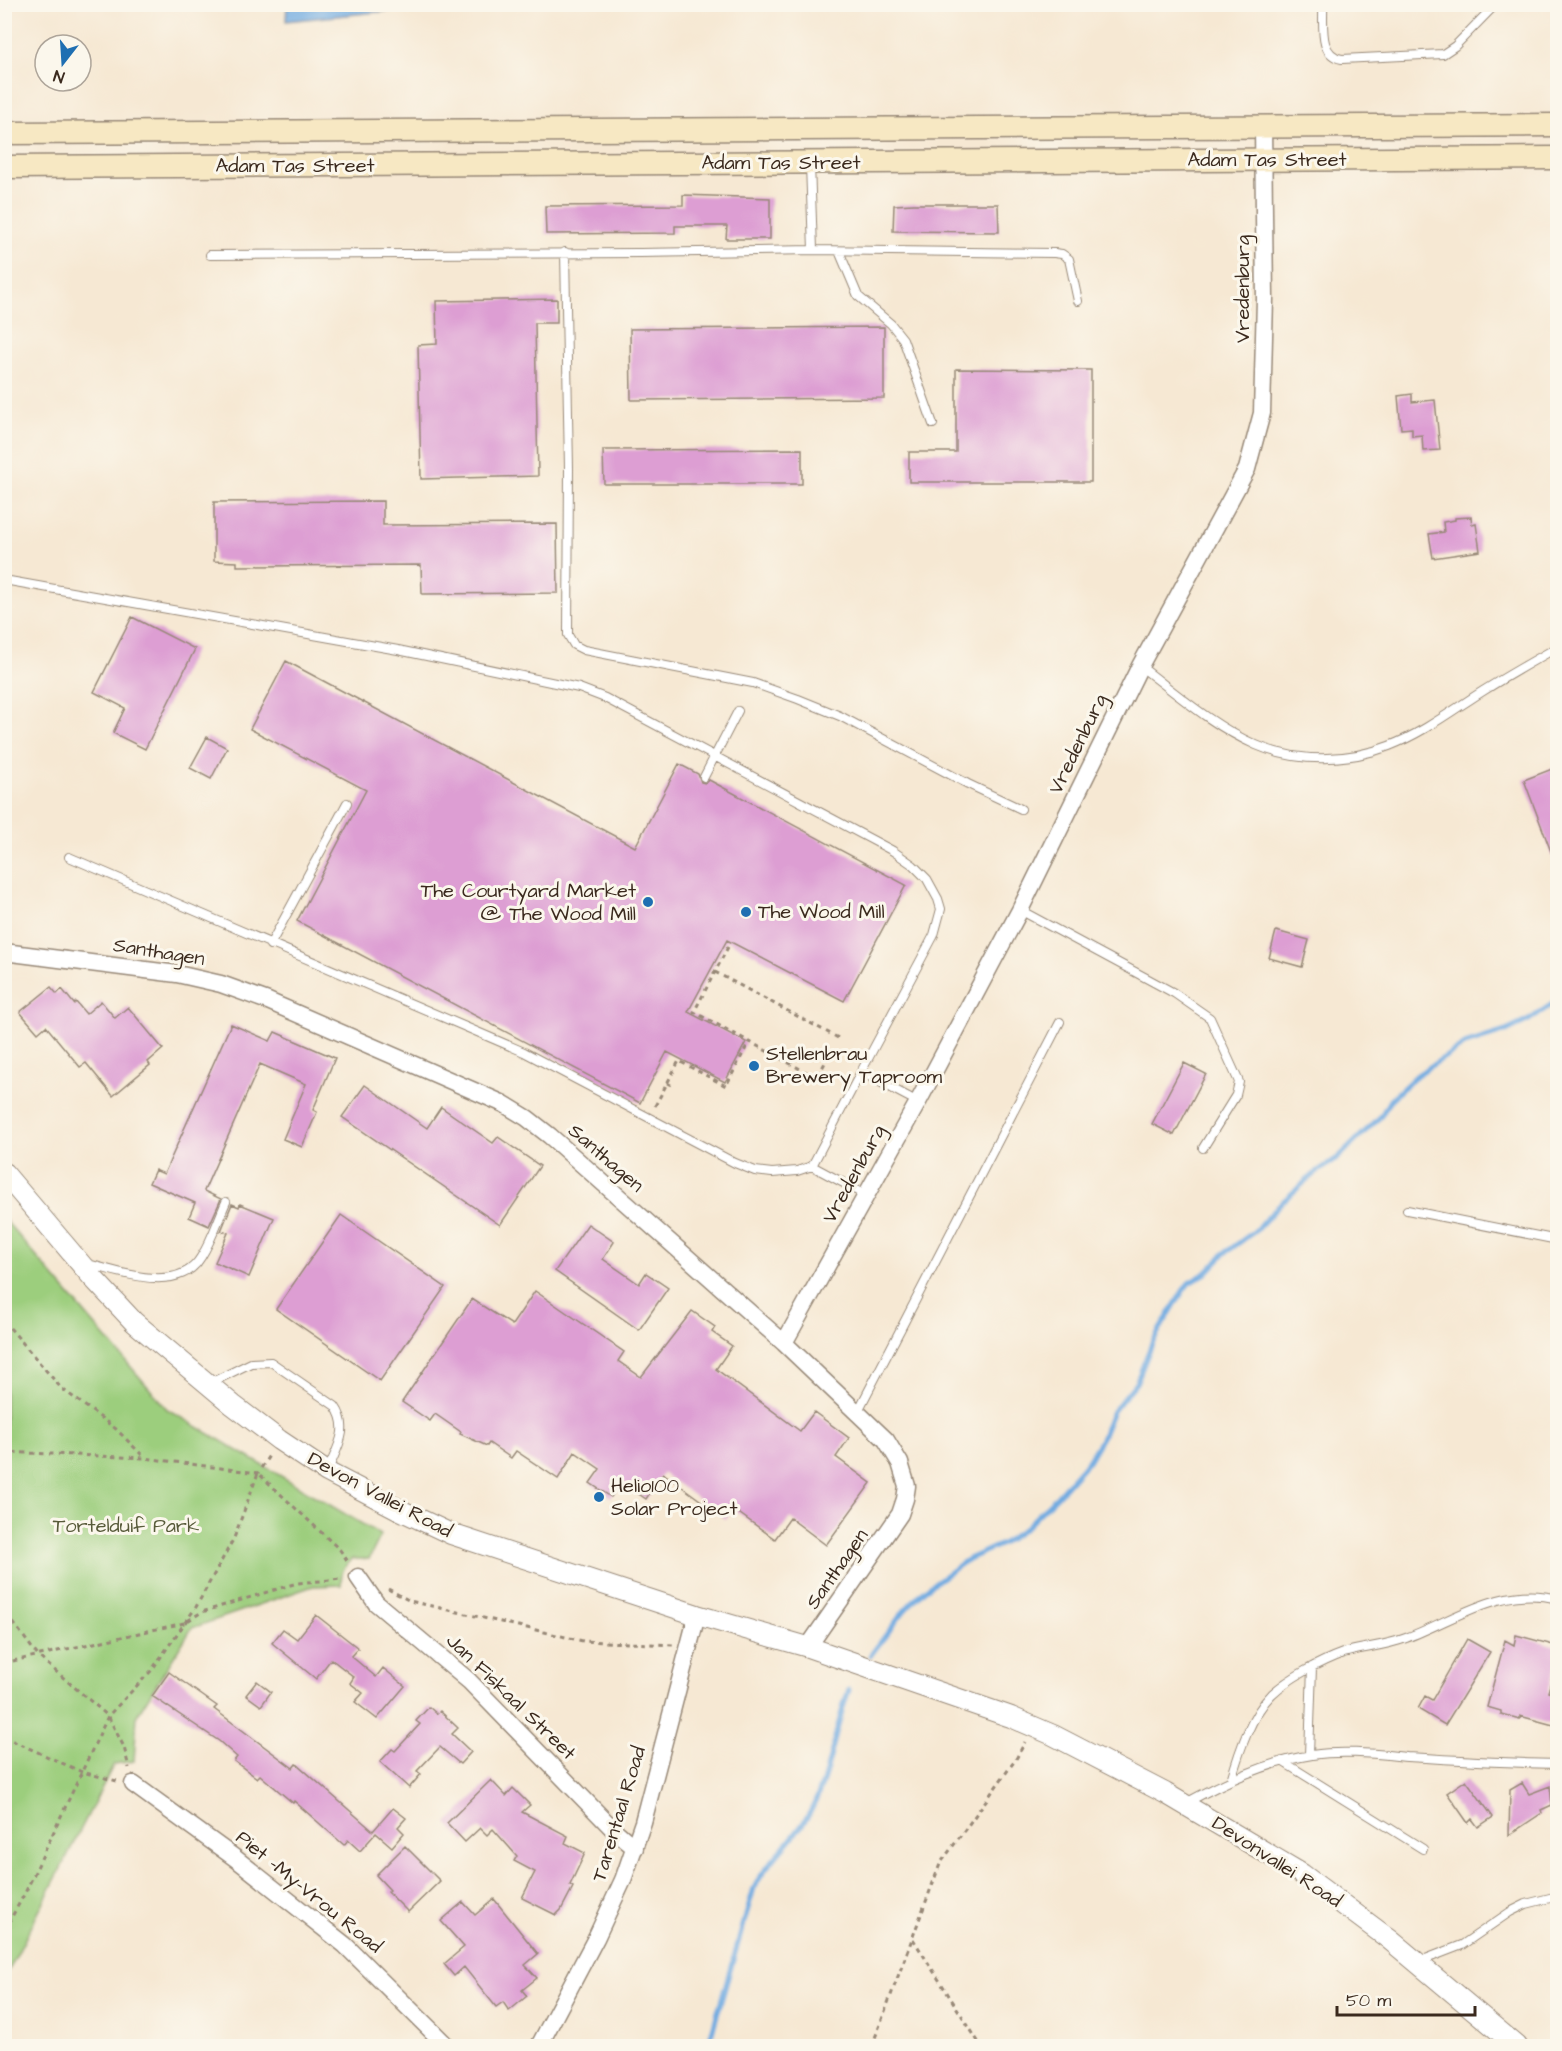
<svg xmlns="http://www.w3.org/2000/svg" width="1562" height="2051" viewBox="0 0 1562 2051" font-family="'Architects Daughter',sans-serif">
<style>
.green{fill:#9cce7d;stroke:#6c7c4e;stroke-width:1.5}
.water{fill:#71abe1;stroke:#566a80;stroke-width:1.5}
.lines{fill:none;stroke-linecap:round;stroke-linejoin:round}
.stream{stroke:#71abe1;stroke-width:5}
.building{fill:#dd9ed3}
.service-casing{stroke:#988978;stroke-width:10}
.minor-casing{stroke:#988978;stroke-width:19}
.tertiary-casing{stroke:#988978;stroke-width:22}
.secondary-casing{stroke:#988978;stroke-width:25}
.path{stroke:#988978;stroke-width:3;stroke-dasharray:4.5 4.5;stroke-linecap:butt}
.service{stroke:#fff;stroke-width:8}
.minor{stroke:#fff;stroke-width:16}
.tertiary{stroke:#fff;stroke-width:20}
.secondary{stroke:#f7e8c3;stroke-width:22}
.poi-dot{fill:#1f6fb2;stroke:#fbf7ec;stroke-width:2}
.labels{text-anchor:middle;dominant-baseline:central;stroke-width:6;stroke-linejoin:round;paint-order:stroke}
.street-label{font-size:20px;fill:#3b2a1e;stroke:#fbf7ec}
.poi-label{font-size:20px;fill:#3b2a1e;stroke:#fbf7ec;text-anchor:start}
.park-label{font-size:20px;fill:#585b3a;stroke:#fbf7ec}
</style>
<rect width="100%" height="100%" fill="#fbf7ec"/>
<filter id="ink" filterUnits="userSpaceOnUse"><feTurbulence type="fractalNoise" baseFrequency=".0167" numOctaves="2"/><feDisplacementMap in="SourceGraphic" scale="12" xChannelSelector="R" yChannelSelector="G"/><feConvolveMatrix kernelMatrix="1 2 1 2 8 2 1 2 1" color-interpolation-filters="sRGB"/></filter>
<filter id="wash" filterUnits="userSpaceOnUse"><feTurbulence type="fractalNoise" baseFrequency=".008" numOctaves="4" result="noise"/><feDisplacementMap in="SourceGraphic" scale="24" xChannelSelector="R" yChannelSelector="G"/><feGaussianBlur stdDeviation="1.35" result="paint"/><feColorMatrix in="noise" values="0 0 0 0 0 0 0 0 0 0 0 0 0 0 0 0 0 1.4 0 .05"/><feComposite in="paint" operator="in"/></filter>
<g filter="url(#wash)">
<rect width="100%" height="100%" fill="#f6e8d3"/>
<path class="green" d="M5,1220L167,1409L381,1535L369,1559H352C343,1567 341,1573 341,1585L313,1586L192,1628L137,1715L134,1761L114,1764L5,1978Z"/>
<path class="water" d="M287,5V4L450,5L286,21Z"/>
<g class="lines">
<path class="stream" d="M870,1656L904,1611L923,1591L968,1559L1002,1544L1025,1528L1057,1496L1088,1461L1102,1437L1113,1411L1136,1383L1153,1341L1183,1291L1189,1283L1206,1273L1225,1253L1255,1231L1281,1203L1315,1173L1339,1157L1381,1116L1390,1100L1417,1075L1465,1044L1506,1031L1529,1020L1558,1000
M708,2046L754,1888C768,1860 794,1841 809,1814C830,1777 834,1729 849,1690"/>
</g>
<g id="blocks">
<path class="building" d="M683,195L770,198V239H726L727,226H675V233L546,234L545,206L683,205Z
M914,204H998L999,232L893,231L894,205Z
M557,299V323H535L538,476L421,479L418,345L437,344L436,301Z
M884,327V398L631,400L630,329Z
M956,369L1091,370V482H909V452H956Z
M1412,394V402L1435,400L1440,450L1423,451L1422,435L1412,436V428L1401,429L1398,396Z
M802,449V484H604L603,450Z
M383,501V525L557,524L558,593L422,594L421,565L237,566V562L214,561V502Z
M1471,517L1472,525L1476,524L1480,551L1433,558L1429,534L1444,532L1443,522L1455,520V518Z
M132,617L195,649L145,749L113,733L125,708L94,692Z
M286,661L635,847L679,764L698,774L701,782L705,783L709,780L906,885L844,1001L727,940L688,1012L746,1042L725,1082L667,1052L640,1103L297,921L366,790L250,729Z
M207,737L227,748L211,779L190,768Z
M1557,767V864L1556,865L1524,780Z
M1276,931L1309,940L1302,967L1269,958Z
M51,987L57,994L62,989L74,1004L76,1002L86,1014L101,1001L115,1018L128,1007L163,1049L148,1062L150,1065L113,1096L86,1063L80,1067L46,1026L38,1033L20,1012Z
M231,1024L270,1041L275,1032L335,1058L313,1110L317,1112L302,1147L283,1139L306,1084L260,1064L204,1191L221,1199L209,1226L189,1217L195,1203L149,1183L155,1170L164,1174Z
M1184,1063L1206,1074L1174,1135L1152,1124Z
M365,1085L427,1128L441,1107L493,1143L498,1137L540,1166L500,1225L342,1117Z
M232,1204L239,1207L240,1204L274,1218L249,1277L215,1262L228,1233L221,1231Z
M341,1215L445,1287L380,1381L276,1309Z
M588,1224L614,1242L603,1259L639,1284L646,1273L668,1288L639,1330L555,1271Z
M535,1291L624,1352L618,1361L641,1377L692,1311L715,1327L712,1332L732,1346L716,1369L800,1431L814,1412L849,1438L836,1457L871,1483L826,1545L790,1518L775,1539L733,1509L726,1519L663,1473L646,1499L621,1482L611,1497L590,1483L600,1469L575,1452L558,1479L516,1451L511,1458L489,1443L487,1446L460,1434L461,1432L435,1414L430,1421L402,1402L472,1299L512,1325Z
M316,1615L358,1648L351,1656L376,1677L383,1668L405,1686L377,1719L355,1702L363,1693L350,1683L354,1677L331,1659L316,1679L272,1643L283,1629L297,1639Z
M1516,1635L1557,1646V1660L1548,1692L1557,1695V1726L1520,1716V1719L1501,1714V1711L1487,1707L1505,1640L1514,1645Z
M1467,1639L1490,1652L1445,1725L1418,1709L1425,1696L1432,1700Z
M169,1672L217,1706L214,1709L293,1768L296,1764L298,1765L373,1831L393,1808L406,1818L398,1827L404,1833L392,1847L376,1833L360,1851L348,1840L344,1845L294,1801L293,1803L260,1775L257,1778L234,1761L237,1757L219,1741L152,1696Z
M257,1681L271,1692L261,1706L246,1695Z
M429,1707L437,1714L440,1711L458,1728L452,1734L471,1752L460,1764L440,1747L417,1771L421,1774L409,1788L380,1762L392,1749L395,1751L420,1724L416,1721Z
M491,1780L506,1796L513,1788L530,1805L522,1812L568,1836L565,1843L585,1853L570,1885L573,1887L561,1910L556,1915L522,1898L535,1872L514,1861L517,1856L493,1829L487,1835L480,1828L465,1842L447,1823Z
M1466,1780L1493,1817L1478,1827L1472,1819L1468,1823L1447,1793Z
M1522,1783L1529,1794L1550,1786L1552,1805L1541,1810L1542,1813L1509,1835L1510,1790Z
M405,1846L440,1881L408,1912L388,1892L390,1890L376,1875Z
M494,1899L538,1954L525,1965L537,1978L522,1990L527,1996L509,2011L503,2002L496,2007L464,1967L454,1976L444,1964L464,1947L441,1921L463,1902L475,1915Z"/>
</g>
</g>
<g filter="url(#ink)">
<use href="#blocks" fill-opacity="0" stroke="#988978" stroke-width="1.5"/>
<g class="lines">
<defs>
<path id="service" d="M1323,4C1324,24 1318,55 1342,59L1443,54L1455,46L1496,4
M810,164L813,250
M839,251L858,296L891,324L903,339L933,424
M565,252L569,469L568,635L574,645L584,650L753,683L798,699L840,716L968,784L1021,809
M210,255L640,253L813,250L1054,253L1062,254L1069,259L1078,301
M4,580L398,650L579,688L605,698L893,851L913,865L927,879L938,899L941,909L934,935L861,1072L918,1102
M1140,666C1177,694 1213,726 1256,745C1297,763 1348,762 1389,746C1423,733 1453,710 1483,691C1508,675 1533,661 1558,647
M704,777L738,711
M69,857L524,1052L735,1163L755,1171L772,1173L797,1171L812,1166L861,1072
M1020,910L1174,993L1210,1018L1239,1082L1236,1095L1203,1148
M270,945L347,803
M812,1166L866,1195
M1407,1210L1558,1240
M85,1263C119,1272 179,1295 201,1257C212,1240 218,1220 226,1202
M208,1384L251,1363L271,1362L335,1406C351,1429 337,1448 327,1472
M857,1413L1060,1022
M1309,1755L1312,1667
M1282,1761L1423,1849
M1231,1780C1239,1752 1251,1715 1272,1694C1289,1678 1321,1661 1343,1653C1364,1647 1385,1646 1406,1638C1455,1620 1501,1584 1558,1599
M1184,1804C1224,1782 1267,1762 1312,1755C1343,1750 1376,1754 1407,1757C1457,1760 1507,1763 1558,1764
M1418,1962L1462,1945L1510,1912L1526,1904L1558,1896"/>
<path id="minor" d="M4,952L177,974L221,984L268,1001L504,1104L527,1118L550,1136L784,1343L886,1440L900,1463L907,1486L905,1499L900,1514L808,1647
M784,1343L918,1102L1020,910L1140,666L1247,469L1262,413L1265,299L1263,126
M358,1577L376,1603L469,1681L613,1829L635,1848
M133,1784L235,1858L345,1945L447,2046
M539,2046L596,1938L623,1880L643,1822L697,1615"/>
<path id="tertiary" d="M4,1173L92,1277L134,1322L233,1405L279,1440L327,1472L398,1509L451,1534L697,1615L808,1647L1011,1717L1053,1735L1165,1793L1302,1874L1389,1939L1517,2046"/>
<path id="secondary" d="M4,133L1558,125
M4,167L1558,158"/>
</defs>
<use href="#service" class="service-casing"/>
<use href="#minor" class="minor-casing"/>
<use href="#tertiary" class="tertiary-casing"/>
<use href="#secondary" class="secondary-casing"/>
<path class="path" d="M728,947L694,1012L817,1078L829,1055
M715,972L840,1039
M667,1083L675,1087
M655,1106L679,1061L726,1086L749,1042
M4,1321L61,1388L116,1429L144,1457
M4,1452L145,1458L258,1473L270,1454
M388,1589L410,1601L583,1641L674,1645
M4,1607L12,1621L38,1656L108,1716L124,1747L129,1768
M4,1663L184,1623L202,1612L297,1583L342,1579
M4,1737L82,1772L117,1781
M4,1931L25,1893L108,1716L151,1671L196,1607L234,1538L258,1473L340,1550L349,1563
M913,1939L981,2046
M872,2046L940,1864L1016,1759L1025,1742"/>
<use href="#service" class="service"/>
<use href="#minor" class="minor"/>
<use href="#tertiary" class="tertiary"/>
<use href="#secondary" class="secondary"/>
</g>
</g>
<g class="poi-dot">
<circle cx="648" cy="902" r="6"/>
<circle cx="746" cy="912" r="6"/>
<circle cx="754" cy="1066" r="6"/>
<circle cx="599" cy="1497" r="6"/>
</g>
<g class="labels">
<g class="street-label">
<text x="1267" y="160">Adam Tas Street</text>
<text x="781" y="163">Adam Tas Street</text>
<text x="295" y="166">Adam Tas Street</text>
<text transform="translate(1243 289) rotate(-90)">Vredenburg</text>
<text transform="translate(1078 744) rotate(-64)">Vredenburg</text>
<text transform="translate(159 952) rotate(9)">Santhagen</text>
<text transform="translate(606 1158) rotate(41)">Santhagen</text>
<text transform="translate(854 1174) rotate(-61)">Vredenburg</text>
<text transform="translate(380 1495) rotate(28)">Devon Vallei Road</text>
<text transform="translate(837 1569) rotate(-55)">Santhagen</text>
<text transform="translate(511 1697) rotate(44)">Jan Fiskaal Street</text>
<text transform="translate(619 1814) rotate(-73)">Tarentaal Road</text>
<text transform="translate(1277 1862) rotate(33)">Devonvallei Road</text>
<text transform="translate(309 1892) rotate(39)">Piet -My-Vrou Road</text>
</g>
<g class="poi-label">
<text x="636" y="891" text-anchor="end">The Courtyard Market<tspan x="636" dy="23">@ The Wood Mill</tspan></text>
<text x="758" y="912">The Wood Mill</text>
<text x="766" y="1054">Stellenbrau<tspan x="766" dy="23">Brewery Taproom</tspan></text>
<text x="611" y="1486">Helio100<tspan x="611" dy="23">Solar Project</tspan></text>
</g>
<g class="park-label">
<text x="126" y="1526">Tortelduif Park</text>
</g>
</g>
<rect width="1562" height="2051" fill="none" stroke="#fbf7ec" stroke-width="24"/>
<g transform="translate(63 63) rotate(197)"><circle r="28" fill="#fbf7ec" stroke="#aea59a" stroke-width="1.5"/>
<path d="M0-4.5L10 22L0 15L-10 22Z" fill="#1f6fb2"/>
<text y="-9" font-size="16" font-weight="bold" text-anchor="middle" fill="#3b2a1e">N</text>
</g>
<path d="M1337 2006v9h138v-9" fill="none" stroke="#3b2a1e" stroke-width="3"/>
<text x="1346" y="2006" font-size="18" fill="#3b2a1e" stroke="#fbf7ec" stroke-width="4.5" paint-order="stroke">50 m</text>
</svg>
